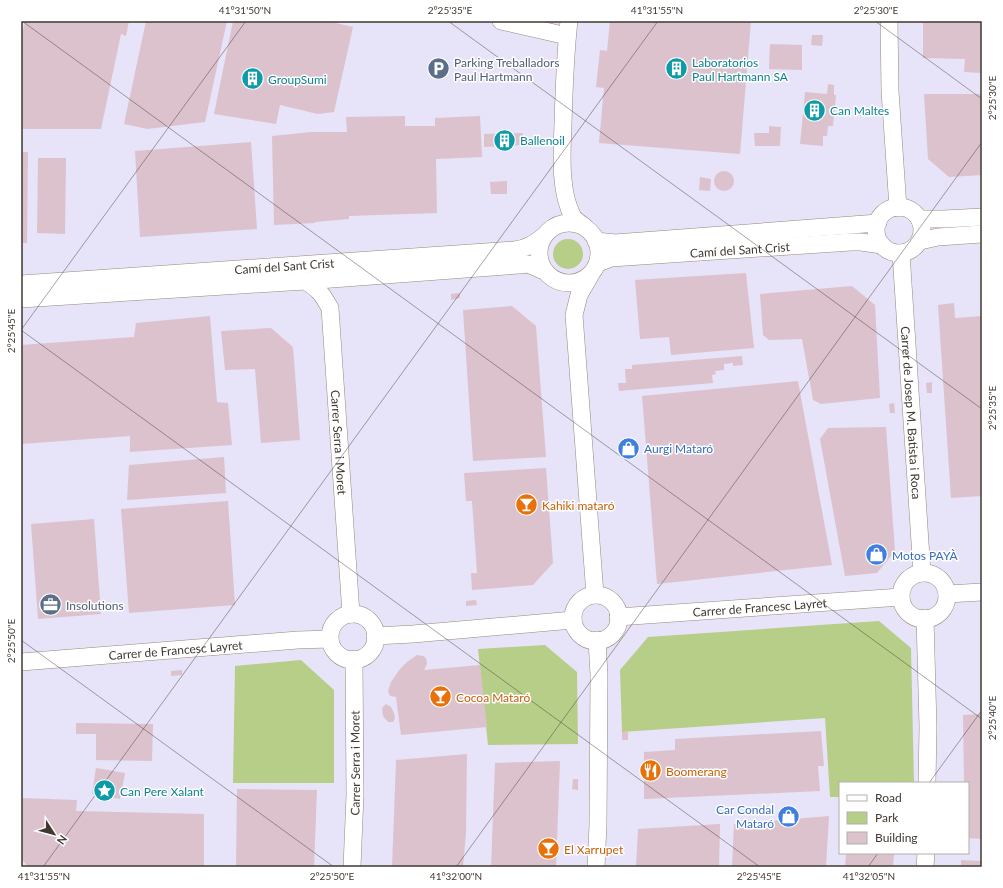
<svg xmlns="http://www.w3.org/2000/svg" width="1003" height="888" viewBox="0 0 1003 888" font-family="Lato,sans-serif">
<style>
.industrial{fill:#e7e3f9;fill-rule:evenodd}
.green{fill:#b7ce89}
.building{fill:#dcc2cc}
.lines{fill:none;stroke-linecap:round;stroke-linejoin:round}
.minor-casing{stroke:#9a8778;stroke-width:18}
.minor{stroke:#fff;stroke-width:17}
.ticks{fill:none;stroke:#403831;stroke-width:1;stroke-opacity:0.45}
.labels{text-anchor:middle;dominant-baseline:central;stroke-width:3;stroke-linejoin:round;paint-order:stroke}
.service-label{font-size:12px;fill:#4e5e75;stroke:#fff;text-anchor:start}
.culture-label{font-size:12px;fill:#0d838f;stroke:#fff;text-anchor:start}
.street-label{font-size:12px;fill:#403831;stroke:#fff}
.shop-label{font-size:12px;fill:#366cbe;stroke:#fff;text-anchor:start}
.food-label{font-size:12px;fill:#c56008;stroke:#fff;text-anchor:start}
.neatline{fill:none;stroke:#403831;stroke-width:1.5}
.ticks-label{font-size:10px;text-anchor:middle;fill:#403831}
</style>
<rect width="100%" height="100%" fill="#feede0"/>
<path class="industrial" d="M21,21H982V867H21ZM840,783H968V853H840Z"/>
<path class="green" d="M553 254a15 15 0 1 1 30 0a15 15 0 1 1-30 0Z
M879,621L911,648L914,783H840V797H830L825,718L622,732L620,670L648,637Z
M545,645L577,672L578,744L488,745L478,649Z
M301,660L334,690V783H233L235,666Z"/>
<path class="building" d="M25,21H129L126,36L121,34L101,129H21V40Z
M146,21H227L205,122L147,129L124,124Z
M233,21H327L353,27L334,112L318,114L280,105L276,124L214,114Z
M610,21H751L740,154L599,143L604,88L596,87L600,50L607,51Z
M923,21H982V73L964,72L965,59L923,58Z
M812,35H823L822,46L811,45Z
M770,44L802,45V70L769,69Z
M828,84L834,85V95H836L833,126H828L827,136H823V146L800,144L805,92L827,94Z
M924,94H982V175L949,177L928,159Z
M405,116V126H435V118L480,116L482,157L436,159L437,213L349,216V219L315,222V223L274,225L272,136L312,132H347L346,117Z
M769,126L781,127L780,146H755L754,133H769Z
M523,133L524,145L484,147V134Z
M251,142L257,229L140,237L135,151Z
M21,152H28L27,243H21Z
M38,158H66L65,234L37,233Z
M714 181a10 10 0 1 1 20 0a10 10 0 1 1-20 0Z
M700,177L711,179L710,191L699,190Z
M507,181V194H491L490,182Z
M746,273L754,348L671,355L669,337L640,339L635,280Z
M852,286L875,305L880,398L821,404L813,400L802,339L769,340L763,335L760,294Z
M460,293V298L451,300V294Z
M954,303L955,318L982,316V496L951,498L938,305Z
M512,306L536,326L546,457L473,461L463,310Z
M210,316L217,402L228,403L232,445L130,452V436L21,444V345L134,337L136,323Z
M271,328L293,347L300,440L261,443L255,369L225,370L221,331Z
M742,356L743,365L733,366V363L724,364V370L715,371L716,374L712,375L713,383L619,391L618,383H626L625,369H632V365Z
M798,381L832,565L657,584L642,396Z
M932,382V393H927L926,383Z
M894,403L895,413H890L889,404Z
M886,427L895,551L877,573L845,576L820,439L828,428Z
M224,457L226,493L127,500L129,465Z
M546,468L553,563L533,585L472,590L471,573H477L472,501H466L464,473Z
M228,501L235,605L129,613L121,509Z
M94,519L101,614L38,619L31,524Z
M476,600L477,605L466,606V601Z
M417,655L423,656L426,658L427,664L424,670L480,665L487,727L401,735L396,697L390,696L388,691L391,682L400,669L407,662Z
M182,670V675L171,676V671Z
M386,704L391,707L394,713L395,718L393,722H388L383,716L382,708Z
M982,714V839L968,838V783H964L963,715Z
M76,723L153,724L152,761L96,760V734H76Z
M821,731L824,766H818L820,791L644,799V752L675,750V739Z
M622,732H628V740H622Z
M467,754L466,833L463,867H392L396,760Z
M560,761L556,867H491L495,763Z
M96,768L125,773L120,799L92,794Z
M573,779H578V790L572,789Z
M237,789L317,790L314,867H236Z
M21,798L77,800L76,811L204,814V867H28L21,858Z
M829,816L826,867H732L734,824Z
M720,824L719,867H636L638,829Z
M846,853H894L893,867H845Z
M961,860L982,861V867H961Z"/>
<g class="lines">
<defs>
<g id="minor">
<path d="M501,21L567,36"/>
<path d="M569,21C565,55 564,90 563,124C562,153 559,191 573,217C576,221 581,224 585,227"/>
<path d="M889,21L890,91L898,208"/>
<circle cx="899" cy="230" r="23"/>
<path d="M919,219H944L982,217"/>
<circle cx="569" cy="253" r="30"/>
<path d="M596,241L615,243L878,223"/>
<path d="M920,241L938,237L982,234"/>
<path id="s1" d="M901,253L922,573"/>
<path id="s2" d="M598,263L611,258L851,242H861L882,245"/>
<path d="M591,274L579,295L574,315L595,595"/>
<path id="s3" d="M305,281C319,289 322,294 330,308L351,614"/>
<path id="s4" d="M21,284L515,250C527,248 534,244 544,236"/>
<path d="M21,299L305,281L519,265L528,264L544,271"/>
<circle cx="924" cy="596" r="23"/>
<path d="M947,594L982,592"/>
<circle cx="596" cy="618" r="23"/>
<circle cx="353" cy="637" r="23"/>
<path id="s5" d="M618,617L901,597"/>
<path d="M925,618L928,727L927,783"/>
<path d="M375,636L413,634L573,620"/>
<path id="s6" d="M21,662L298,640L330,639"/>
<path id="s7" d="M352,867L355,795L354,659"/>
<path d="M596,867L598,825L599,675L597,640"/>
<path d="M925,867L926,853"/>
</g>
</defs>
<use href="#minor" class="minor-casing"/>
<use href="#minor" class="minor"/>
</g>
<path class="ticks" d="M22,21L982,719M448,21L982,409M875,21L982,99M21,330L760,867M21,330L246,21M21,640L334,867M929,783L982,710M43,867L658,21M456,867L982,142M868,867L878,853"/>
<defs>
<symbol id="parking-disc" viewBox="-11 -11 22 22"><circle r="9.5" fill="#5c6f8a" stroke="#fff"/><path d="M-3.5-5.5H1a3.5 3.5 0 0 1 0 7H-1V5.5H-3.5ZM-1-3.4V-.6H.8a1.4 1.4 0 0 0 0-2.8Z" fill="#fff"/></symbol>
<symbol id="building-disc" viewBox="-11 -11 22 22"><circle r="9.5" fill="#0f9aa8" stroke="#fff"/><path d="M-4-6H4V6H1V3H-1V6H-4ZM-2.5-4.3h1.7v1.8h-1.7ZM.8-4.3h1.7v1.8H.8ZM-2.5-1h1.7V.8h-1.7ZM.8-1h1.7V.8H.8Z" fill="#fff"/></symbol>
<symbol id="shop-disc" viewBox="-11 -11 22 22"><circle r="9.5" fill="#3f7fe0" stroke="#fff"/><path d="M-5-2.5h2.3a2.7 3.5 0 0 1 5.4 0H5L5.5 6h-11ZM-1.5-2.5h3a1.5 2.3 0 0 0-3 0Z" fill="#fff"/></symbol>
<symbol id="bar-disc" viewBox="-11 -11 22 22"><circle r="9.5" fill="#e8710a" stroke="#fff"/><path d="M-6-5H6L.8 .8V4.5H3.5V6h-7V4.5H-.8V.8Z" fill="#fff"/></symbol>
<symbol id="office-disc" viewBox="-11 -11 22 22"><circle r="9.5" fill="#5c6f8a" stroke="#fff"/><path d="M-6-3h4V-5.5h4V-3h4V5H-6ZM-1-4.5V-3h2v-1.5ZM-6 0V1H6V0Z" fill="#fff"/></symbol>
<symbol id="restaurant-disc" viewBox="-11 -11 22 22"><circle r="9.5" fill="#e8710a" stroke="#fff"/><path d="M-5-6h1v4h1v-4h1v4h1v-4h1v5L-1.5 .5V6h-2V.5L-5-1ZM5-6V6H3V1.5H1.5Q1.5-4 5-6Z" fill="#fff"/></symbol>
<symbol id="sight-disc" viewBox="-11 -11 22 22"><circle r="9.5" fill="#0f9aa8" stroke="#fff"/><path d="M0-6L1.8-2.2L6-1.7L2.9 1.2L3.7 5.4L0 3.3L-3.7 5.4L-2.9 1.2L-6-1.7L-1.8-2.2Z" fill="#fff"/></symbol>
</defs>
<g fill-rule="evenodd">
<use href="#parking-disc" x="426" y="56" width="25" height="25"/>
<use href="#building-disc" x="664" y="56" width="25" height="25"/>
<use href="#building-disc" x="240" y="66" width="25" height="25"/>
<use href="#building-disc" x="802" y="98" width="25" height="25"/>
<use href="#building-disc" x="492" y="128" width="25" height="25"/>
<use href="#shop-disc" x="616" y="436" width="25" height="25"/>
<use href="#bar-disc" x="514" y="492" width="25" height="25"/>
<use href="#shop-disc" x="864" y="542" width="25" height="25"/>
<use href="#office-disc" x="38" y="592" width="25" height="25"/>
<use href="#bar-disc" x="428" y="684" width="25" height="25"/>
<use href="#restaurant-disc" x="638" y="758" width="25" height="25"/>
<use href="#sight-disc" x="92" y="778" width="25" height="25"/>
<use href="#shop-disc" x="776" y="804" width="25" height="25"/>
<use href="#bar-disc" x="536" y="836" width="25" height="25"/>
</g>
<g class="labels">
<g class="service-label">
<text x="454" y="62">Parking Treballadors<tspan x="454" dy="14">Paul Hartmann</tspan></text>
<text x="66" y="605">Insolutions</text>
</g>
<g class="culture-label">
<text x="692" y="62">Laboratorios<tspan x="692" dy="14">Paul Hartmann SA</tspan></text>
<text x="268" y="79">GroupSumi</text>
<text x="830" y="110">Can Maltes</text>
<text x="520" y="140">Ballenoil</text>
<text x="120" y="791">Can Pere Xalant</text>
</g>
<g class="street-label">
<text stroke="none"><textPath href="#s2" startOffset="143">Camí del Sant Crist</textPath></text>
<text stroke="none"><textPath href="#s4" startOffset="264">Camí del Sant Crist</textPath></text>
<text stroke="none"><textPath href="#s1" startOffset="160">Carrer de Josep M. Batista i Roca</textPath></text>
<text stroke="none"><textPath href="#s3" startOffset="172">Carrer Serra i Moret</textPath></text>
<text stroke="none"><textPath href="#s5" startOffset="142">Carrer de Francesc Layret</textPath></text>
<text stroke="none"><textPath href="#s6" startOffset="155">Carrer de Francesc Layret</textPath></text>
<text stroke="none"><textPath href="#s7" startOffset="104">Carrer Serra i Moret</textPath></text>
</g>
<g class="shop-label">
<text x="644" y="448">Aurgi Mataró</text>
<text x="892" y="555">Motos PAYÀ</text>
<text x="774" y="809" text-anchor="end">Car Condal<tspan x="774" dy="14">Mataró</tspan></text>
</g>
<g class="food-label">
<text x="542" y="505">Kahiki mataró</text>
<text x="456" y="697">Cocoa Mataró</text>
<text x="666" y="771">Boomerang</text>
<text x="564" y="849">El Xarrupet</text>
</g>
</g>
<rect width="1003" height="888" fill="none" stroke="#ffffff" stroke-width="44"/>
<rect x="839" y="782" width="130" height="72" fill="#ffffff" stroke="#b3afad"/>
<rect x="847" y="795" width="20" height="6" fill="#ffffff" stroke="#b3afad"/>
<text x="875" y="802" font-size="12" fill="#403831">Road</text>
<rect x="847" y="812" width="20" height="12" fill="#b7ce89" stroke="#b3afad"/>
<text x="875" y="822" font-size="12" fill="#403831">Park</text>
<rect x="847" y="832" width="20" height="12" fill="#dcc2cc" stroke="#b3afad"/>
<text x="875" y="842" font-size="12" fill="#403831">Building</text>
<g transform="translate(54 834) rotate(126)" stroke="#ffffff" stroke-width="3" paint-order="stroke">
<path d="M0-3L7 15L0 10L-7 15Z" fill="#403831"/>
<text y="-6" font-size="11" font-weight="bold" text-anchor="middle" fill="#403831">N</text>
</g>
<rect x="22" y="22" width="959" height="844" class="neatline"/>
<g class="ticks-label">
<text x="245" y="14">41°31'50"N</text>
<text x="450" y="14">2°25'35"E</text>
<text x="657" y="14">41°31'55"N</text>
<text x="876" y="14">2°25'30"E</text>
<text transform="translate(992 98) rotate(-90)" y="4">2°25'30"E</text>
<text transform="translate(11 331) rotate(-90)" y="4">2°25'45"E</text>
<text transform="translate(992 408) rotate(-90)" y="4">2°25'35"E</text>
<text transform="translate(11 641) rotate(-90)" y="4">2°25'50"E</text>
<text transform="translate(992 718) rotate(-90)" y="4">2°25'40"E</text>
<text x="44" y="880">41°31'55"N</text>
<text x="332" y="880">2°25'50"E</text>
<text x="456" y="880">41°32'00"N</text>
<text x="759" y="880">2°25'45"E</text>
<text x="869" y="880">41°32'05"N</text>
</g>
</svg>
